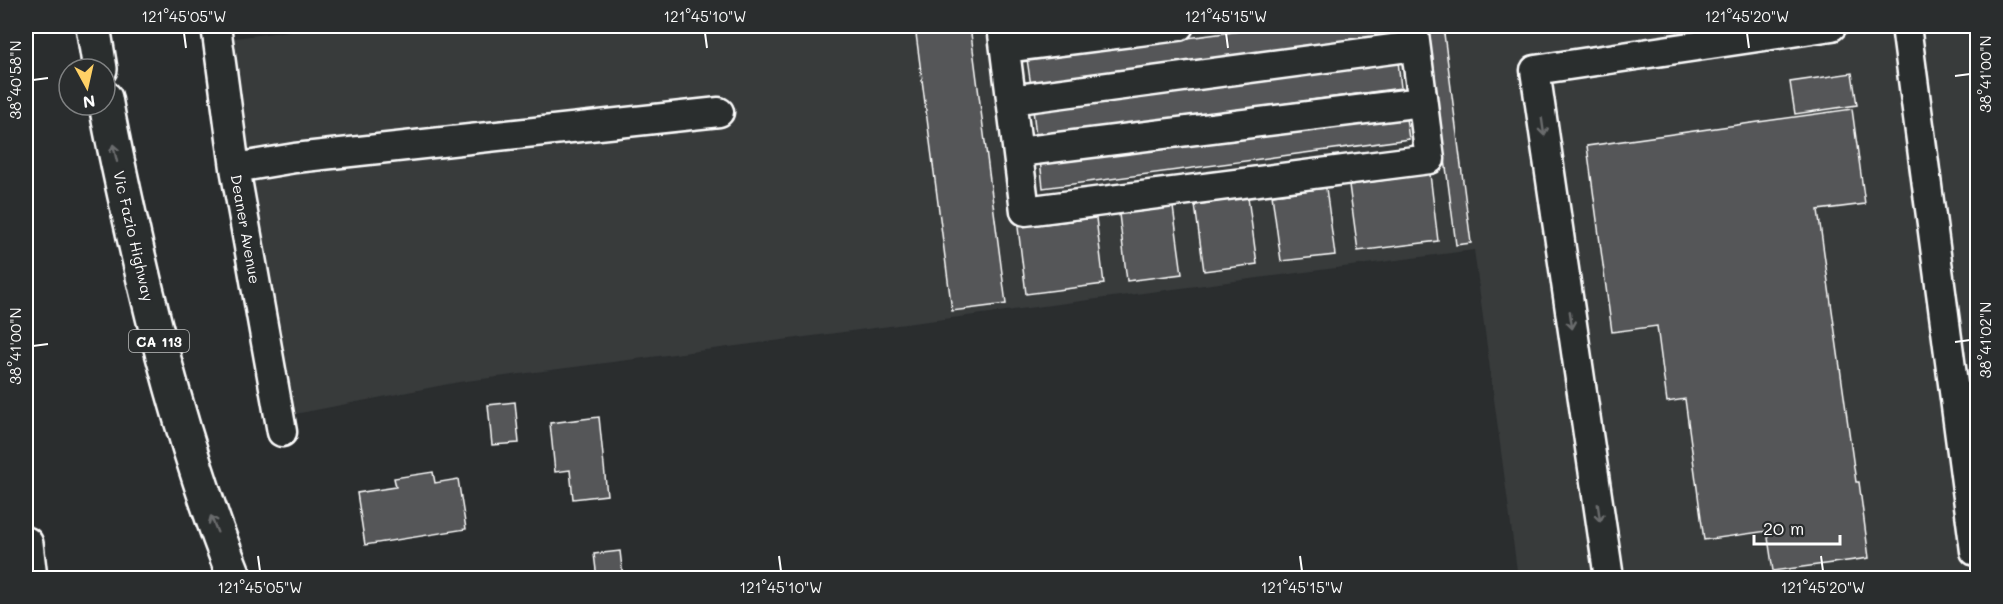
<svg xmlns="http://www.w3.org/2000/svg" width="2003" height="604" viewBox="0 0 2003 604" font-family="Mali,sans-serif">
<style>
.built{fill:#373a3b}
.building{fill:#555758;stroke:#fff;stroke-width:1.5}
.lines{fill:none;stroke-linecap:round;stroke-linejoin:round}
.minor-casing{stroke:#fff;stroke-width:33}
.highway-casing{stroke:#fff;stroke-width:38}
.minor{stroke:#2a2d2e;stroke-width:28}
.highway{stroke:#2a2d2e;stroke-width:33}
.oneway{stroke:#6a6c6d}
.ticks{fill:none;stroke:#fff;stroke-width:2}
.labels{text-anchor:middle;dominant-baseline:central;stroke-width:4.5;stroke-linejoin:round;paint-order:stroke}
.shield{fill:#2a2d2e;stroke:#bfc0c0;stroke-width:1.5}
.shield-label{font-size:14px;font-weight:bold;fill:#fff}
.street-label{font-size:15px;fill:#fff;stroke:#2a2d2e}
.neatline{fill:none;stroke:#fff;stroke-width:2}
.ticks-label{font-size:15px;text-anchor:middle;fill:#fff}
</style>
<rect width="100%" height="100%" fill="#2a2d2e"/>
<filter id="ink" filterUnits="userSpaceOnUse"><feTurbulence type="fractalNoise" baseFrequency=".0167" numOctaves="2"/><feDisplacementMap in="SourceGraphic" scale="12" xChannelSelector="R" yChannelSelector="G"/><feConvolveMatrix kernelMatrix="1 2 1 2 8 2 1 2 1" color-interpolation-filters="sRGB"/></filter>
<g filter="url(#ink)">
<path class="built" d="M325,26H1977V578H1518L1474,250L459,382L280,417L228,39Z"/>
<path class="building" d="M915,26H970L1006,304L952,311Z
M1022,26H1107L1024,37Z
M1279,26H1394L1395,38L1031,86L1027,59Z
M1428,26H1443L1471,243L1456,245Z
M1398,61L1401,88L1036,137L1033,109Z
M1852,73L1857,105L1795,114L1790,82Z
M1852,109L1865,204L1818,210L1856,482H1859L1869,558L1773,571L1767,531L1704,540L1685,399L1667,402L1657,326L1612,332L1587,146Z
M1405,111L1409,139L1043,188L1040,160Z
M1430,174L1438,241L1358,251L1349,185Z
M1326,188L1335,255L1281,261L1272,195Z
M1248,197L1257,264L1204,271L1195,205Z
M1173,207L1182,274L1127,281L1119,214Z
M1096,218L1104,284L1026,294L1018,227Z
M515,402L519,443L492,445L488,405Z
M599,417L607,495L573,499L570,470L555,472L550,423Z
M433,472L435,483L458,479L466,529L365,545L357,493L396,487L394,478Z
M620,551L623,577L597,578L594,554Z"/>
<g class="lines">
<defs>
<path id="minor" d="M216,26L235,168L282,432
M1002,26L1025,211L1430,159L1413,26
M1906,26L1975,551H1978
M1005,48L1179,26
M1011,100L1415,46
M1018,152L1422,102
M235,168L295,158L719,112
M1609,578L1535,70L1832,26"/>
<path id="highway" d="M93,26L100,69
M105,98C113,145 124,191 134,237C160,353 191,468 235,578
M26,544L30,578"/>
</defs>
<use href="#minor" class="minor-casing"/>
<use href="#highway" class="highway-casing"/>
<use href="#minor" class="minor"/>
<use href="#highway" class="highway"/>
</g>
<defs><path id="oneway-shaft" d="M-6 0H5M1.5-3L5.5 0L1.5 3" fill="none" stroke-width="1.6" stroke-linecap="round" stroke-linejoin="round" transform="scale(1.5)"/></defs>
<g class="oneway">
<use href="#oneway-shaft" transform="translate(1543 127) rotate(82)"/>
<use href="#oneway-shaft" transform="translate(115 153) rotate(-103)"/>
<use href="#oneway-shaft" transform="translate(1571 320) rotate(82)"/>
<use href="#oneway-shaft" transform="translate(1599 513) rotate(82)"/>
<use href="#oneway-shaft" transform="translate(214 524) rotate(-112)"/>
</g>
</g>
<path class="ticks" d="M184,33L186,48M705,33L707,48M1226,33L1228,48M1747,33L1749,48M1955,76L1970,74M33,80L48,78M1955,342L1970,340M33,346L48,344M258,556L260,571M779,556L781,571M1300,556L1302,571M1821,556L1823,571"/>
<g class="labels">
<rect class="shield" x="129" y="330" width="60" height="22" rx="4.5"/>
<g class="shield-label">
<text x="159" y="341">CA 113</text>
</g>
<g class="street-label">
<text transform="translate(246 229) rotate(80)">Deaner Avenue</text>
<text transform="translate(134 236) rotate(77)">Vic Fazio Highway</text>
</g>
</g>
<rect width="2003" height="604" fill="none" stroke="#2a2d2e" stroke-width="66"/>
<g transform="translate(87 87) rotate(172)"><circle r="28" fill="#2a2d2e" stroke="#7f8182" stroke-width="1.5"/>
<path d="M0-4.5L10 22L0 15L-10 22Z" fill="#ffd166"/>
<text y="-9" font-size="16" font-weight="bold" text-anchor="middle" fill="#ffffff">N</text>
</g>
<path d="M1754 535v9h86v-9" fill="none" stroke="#ffffff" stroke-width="3"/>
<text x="1763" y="535" font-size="18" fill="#ffffff" stroke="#2a2d2e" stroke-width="4.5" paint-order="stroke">20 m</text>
<rect x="33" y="33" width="1937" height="538" class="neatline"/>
<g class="ticks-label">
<text x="184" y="22">121°45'05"W</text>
<text x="705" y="22">121°45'10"W</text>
<text x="1226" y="22">121°45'15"W</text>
<text x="1747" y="22">121°45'20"W</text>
<text transform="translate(1986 74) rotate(-90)" y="5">38°41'00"N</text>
<text transform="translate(16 80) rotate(-90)" y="5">38°40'58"N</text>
<text transform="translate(1986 340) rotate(-90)" y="5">38°41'02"N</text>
<text transform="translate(16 346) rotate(-90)" y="5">38°41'00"N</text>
<text x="260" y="593">121°45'05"W</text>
<text x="781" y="593">121°45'10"W</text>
<text x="1302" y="593">121°45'15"W</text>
<text x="1823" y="593">121°45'20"W</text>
</g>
</svg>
